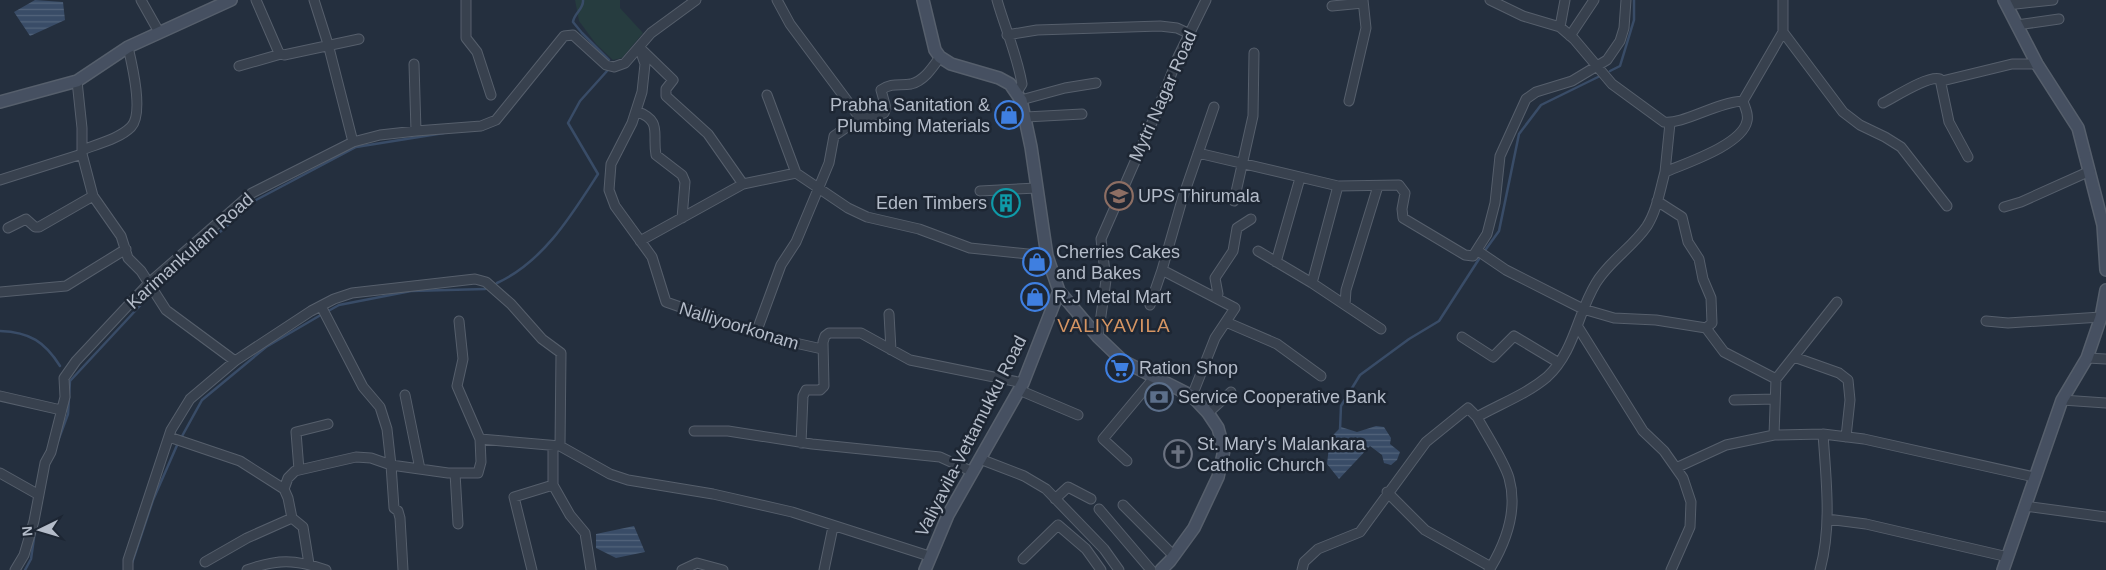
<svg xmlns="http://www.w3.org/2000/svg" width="2106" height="570" viewBox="0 0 2106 570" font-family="Arial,sans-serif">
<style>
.grass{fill:#263c3f}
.water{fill:url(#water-rules)}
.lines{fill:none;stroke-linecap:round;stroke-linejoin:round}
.stream{stroke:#394c67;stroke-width:2.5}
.street-casing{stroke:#565f6c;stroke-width:11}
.secondary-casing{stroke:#565f6c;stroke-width:14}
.street{stroke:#38414e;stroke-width:9}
.secondary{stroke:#465061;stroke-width:11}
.labels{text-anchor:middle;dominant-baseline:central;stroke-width:5;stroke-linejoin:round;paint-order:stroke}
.street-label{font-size:18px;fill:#b4bcc9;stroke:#1d2633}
.poi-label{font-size:18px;fill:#b4bcc9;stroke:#1d2633;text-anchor:start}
.neighbourhood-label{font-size:19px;letter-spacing:1px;fill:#d59563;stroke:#1d2633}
</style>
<defs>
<pattern id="water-rules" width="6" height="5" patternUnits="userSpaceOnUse" patternTransform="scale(1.25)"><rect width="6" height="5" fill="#394c67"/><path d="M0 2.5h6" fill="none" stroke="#53647b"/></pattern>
</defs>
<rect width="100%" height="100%" fill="#242f3e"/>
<path class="grass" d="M575,0H620V8L643,33L622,58L613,60L596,44L579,21Z"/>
<path class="water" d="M35,0L63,2L65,20L30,36L14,12Z
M1376,426L1384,427L1391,438L1390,444L1400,452L1397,460L1391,465L1384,463L1382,455L1370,446L1339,479L1327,464L1330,438L1341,427L1357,432Z
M634,526L645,552L616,558L596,548V534Z"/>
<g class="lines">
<path class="stream" d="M583,0C584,9 574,13 573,22L582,33L609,60
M541,71L564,42
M1610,71L1620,66L1634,20V0
M1486,249L1499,231L1519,134L1541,105L1598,77
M497,283C543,262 571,216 598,174L568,123L580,101L607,71
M158,287L256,200L356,147L444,133
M330,310L339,305L411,291L485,289
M0,331C30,332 45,342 60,366
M1340,430L1341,406L1360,375L1409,339L1439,321L1479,259
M181,438L202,400L266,347L319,316
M58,441L68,414L70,381L149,296
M132,563L153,500L178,443
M25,570L31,559L35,531"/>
<defs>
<path id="street" d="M141,0L159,32
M256,0L279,53L284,55L359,39
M314,0L328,44L353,142
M466,0V38L477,52L491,95
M777,0L790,24L860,118
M997,0C1005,28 1017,55 1022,84L1017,92
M1490,0L1523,16L1560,27L1574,39L1612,84L1664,122C1682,125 1717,102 1743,101
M2007,5L2053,0
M1332,6L1363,3
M2017,25L2059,19
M1560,27L1565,0
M1783,32L1843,112L1860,125L1885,137L1901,147L1947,206
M1007,35L1037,30L1160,26L1177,28L1190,34
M1570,36L1594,0
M639,47L645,64L642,92L632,123L611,164L609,190L615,206L652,257L666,302L764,336L822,349
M642,50L673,80L666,89V96L708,134L743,184
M414,64L416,131
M239,66L281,54
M77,81L82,128V154L93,196L121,236L128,258L141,271L166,310L235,361
M1942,81L2012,64H2037
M767,95L796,173L848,208L867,217L919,229L970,248L1047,256
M1021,100L1065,88L1096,83
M1349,101L1366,28L1363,0
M1883,103C1895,97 1928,75 1940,79L1949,122L1968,157
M636,111C663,121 652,133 656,155L682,175L685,182L682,218
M1026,117L1082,114
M82,150C97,144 119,139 131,127C144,114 132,64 128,47
M1198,153L1338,186L1399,185L1405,193L1402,209L1403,218L1465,255L1473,256L1487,234L1495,203L1500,156L1526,99L1536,92L1572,81L1607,60L1620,41L1624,28L1626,0
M1665,172L1670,123
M0,180L82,154
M980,191L1037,188
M1234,201L1253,116L1254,53
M1657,201L1682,217L1688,242L1699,259L1703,279L1711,298L1712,323L1706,328
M2004,207L2021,202L2090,171
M8,228L26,219L35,227H39L93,196
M640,241L743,184L796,173
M1258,251L1312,283L1381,329
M1478,251L1506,270L1583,309L1614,318L1656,320L1706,328L1724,352L1776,379L1774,435L1823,434
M1276,262L1300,178
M1312,283L1338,186
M0,292L66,286L126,249
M1216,297L1218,294L1215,278L1233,251L1237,228L1251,219
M1150,305L1162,270
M1345,305L1346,290L1378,186
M889,314L891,350
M459,321L463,359L457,386L480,439L560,446L610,474L628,480L713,494L792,512L929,556
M1986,321L2008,323L2101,317
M1226,322L1277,344L1321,376
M1578,327L1643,431L1664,451L1683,478L1691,502L1690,527L1671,570
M756,333L781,265L796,242L829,163L834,136L860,118L884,113L886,108L881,90C892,82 900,86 911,84C924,81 933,67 940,57
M1098,337L1106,280L1101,239L1158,109L1178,57L1206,0
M1462,337L1493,357L1514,336L1559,363
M1794,357L1839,373L1848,380L1850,400L1846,437
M2087,358L2106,359
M1776,379L1837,302
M1019,390L1078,415
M405,395L420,469
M0,396L61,410
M1192,396L1215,338L1235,308L1162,270L1182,200L1214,107
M1734,400L1775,399
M2062,400L2106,403
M1208,413L1231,392
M1477,417C1486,434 1504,461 1509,478C1518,510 1507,540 1491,567
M694,431H728L812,444L940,457L973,472
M169,437L240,461L284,489L288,498L292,518L303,527L309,564
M801,443L803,396L806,390H820L824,386L823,342L825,336L829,333H861L910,360L1023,383
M980,459L1024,476L1046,489L1104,549L1119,570
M1127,461L1103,439L1154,378
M1678,467L1726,445L1774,435
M299,470L296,432L328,424
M0,473L39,495
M455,473L458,524
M553,485L570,515L585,533L591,570
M284,489L288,478L295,471L356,457L371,458L391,465L387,429L380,407L363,387L321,306
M1387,492L1425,530L1491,567L1489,570
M1055,499L1068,487L1091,499
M1123,505L1174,556
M2025,506L2106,517
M1099,509L1151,570
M1827,519L1866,524L2008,557
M1023,559L1058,525L1086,549L1101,570
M205,562L247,538L292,518
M15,570L24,555L34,521L45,463L51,452L65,397L64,378L76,361L149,283L252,193L353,142L380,135L416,131L481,126L496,120L564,36L573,35L606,65L614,67L625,63L651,33L696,0
M128,570V560L171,430L190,399L235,361L311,311L334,299L352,293L475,279L486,282L511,304L542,339L561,353L560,446
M247,570C277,559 295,559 326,570
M403,570L400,518L398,511L394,508L391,465L448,473H478L481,462L480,439
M532,570L514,497L553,485V447
M682,570L697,563L723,570
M824,570L833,527
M1302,570L1304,562L1318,549L1360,532L1426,442L1468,408L1477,417C1500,404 1527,394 1547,377C1575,351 1577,314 1596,283C1609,261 1633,247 1647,226C1657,210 1660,190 1665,172C1686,163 1742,145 1747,121C1749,114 1745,108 1743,101L1783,32V0
M1820,570C1832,526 1826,479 1823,434L1864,439L2034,477"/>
<path id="secondary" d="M923,0L935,50L940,57L951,64L999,78L1010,84L1021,100L1031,147L1047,256L1059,291L1098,337L1123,361L1192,396L1208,413L1218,428L1224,450L1218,477L1194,528L1170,561L1161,570
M2004,0L2037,64L2078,128L2103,225L2106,270
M0,102L77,81L128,47L231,0
M925,570L948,515L1023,383L1059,291
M2003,570L2062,400L2087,358L2101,317L2106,290"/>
</defs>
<use href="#street" class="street-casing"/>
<use href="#secondary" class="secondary-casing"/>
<use href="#street" class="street"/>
<use href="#secondary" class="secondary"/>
</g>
<defs>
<symbol id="shop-ring" viewBox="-11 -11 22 22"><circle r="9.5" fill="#1d2633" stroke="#3f7fe0" stroke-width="1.5"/><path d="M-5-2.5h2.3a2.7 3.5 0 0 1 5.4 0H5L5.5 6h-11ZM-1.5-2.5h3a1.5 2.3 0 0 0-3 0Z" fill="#3f7fe0"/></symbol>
<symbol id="school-ring" viewBox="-11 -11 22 22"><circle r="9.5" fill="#1d2633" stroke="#8d6e63" stroke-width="1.5"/><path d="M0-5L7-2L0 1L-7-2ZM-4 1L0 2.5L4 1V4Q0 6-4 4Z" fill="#8d6e63"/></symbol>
<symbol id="building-ring" viewBox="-11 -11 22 22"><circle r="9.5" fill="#1d2633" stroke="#0f9aa8" stroke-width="1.5"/><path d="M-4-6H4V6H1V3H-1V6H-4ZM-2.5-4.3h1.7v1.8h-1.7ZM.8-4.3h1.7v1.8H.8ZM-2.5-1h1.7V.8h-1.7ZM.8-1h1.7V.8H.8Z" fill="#0f9aa8"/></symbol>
<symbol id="supermarket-ring" viewBox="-11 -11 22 22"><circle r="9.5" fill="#1d2633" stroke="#3f7fe0" stroke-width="1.5"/><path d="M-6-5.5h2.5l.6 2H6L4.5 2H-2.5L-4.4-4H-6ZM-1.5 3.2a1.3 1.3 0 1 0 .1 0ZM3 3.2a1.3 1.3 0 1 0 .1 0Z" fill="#3f7fe0"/></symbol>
<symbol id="bank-ring" viewBox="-11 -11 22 22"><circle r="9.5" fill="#1d2633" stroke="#5c6f8a" stroke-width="1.5"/><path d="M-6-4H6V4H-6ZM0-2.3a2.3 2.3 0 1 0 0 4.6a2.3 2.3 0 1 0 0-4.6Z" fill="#5c6f8a"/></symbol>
<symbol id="church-ring" viewBox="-11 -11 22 22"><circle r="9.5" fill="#1d2633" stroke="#6b7280" stroke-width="1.5"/><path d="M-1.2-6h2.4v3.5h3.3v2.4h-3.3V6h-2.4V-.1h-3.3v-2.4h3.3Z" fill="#6b7280"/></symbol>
</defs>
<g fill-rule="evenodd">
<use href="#shop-ring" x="993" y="99" width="32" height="32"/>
<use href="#school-ring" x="1103" y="180" width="32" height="32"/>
<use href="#building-ring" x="990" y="187" width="32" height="32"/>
<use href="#shop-ring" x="1021" y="246" width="32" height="32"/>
<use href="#shop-ring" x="1019" y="281" width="32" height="32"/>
<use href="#supermarket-ring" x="1104" y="352" width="32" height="32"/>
<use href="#bank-ring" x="1143" y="381" width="32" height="32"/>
<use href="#church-ring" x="1162" y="438" width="32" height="32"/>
</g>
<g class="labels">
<g class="street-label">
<text transform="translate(1163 96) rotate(-66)">Mytri Nagar Road</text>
<text transform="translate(190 251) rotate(-42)">Karimankulam Road</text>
<text transform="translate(739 326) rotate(17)">Nalliyoorkonam</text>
<text transform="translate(971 436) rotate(-63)">Valiyavila-Vettamukku Road</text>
</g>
<g class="poi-label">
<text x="990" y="105" text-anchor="end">Prabha Sanitation &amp;<tspan x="990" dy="21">Plumbing Materials</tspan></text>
<text x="1138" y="196">UPS Thirumala</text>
<text x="987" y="203" text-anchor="end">Eden Timbers</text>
<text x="1056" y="252">Cherries Cakes<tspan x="1056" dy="21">and Bakes</tspan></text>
<text x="1054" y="297">R.J Metal Mart</text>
<text x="1139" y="368">Ration Shop</text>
<text x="1178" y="397">Service Cooperative Bank</text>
<text x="1197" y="444">St. Mary's Malankara<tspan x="1197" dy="21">Catholic Church</tspan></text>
</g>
<g class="neighbourhood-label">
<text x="1114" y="325">VALIYAVILA</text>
</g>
</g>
<g transform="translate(40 530) rotate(265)" stroke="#1d2633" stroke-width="4" paint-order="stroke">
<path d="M0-4L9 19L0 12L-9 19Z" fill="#b4bcc9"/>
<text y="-8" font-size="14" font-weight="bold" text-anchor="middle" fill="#b4bcc9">N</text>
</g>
</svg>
